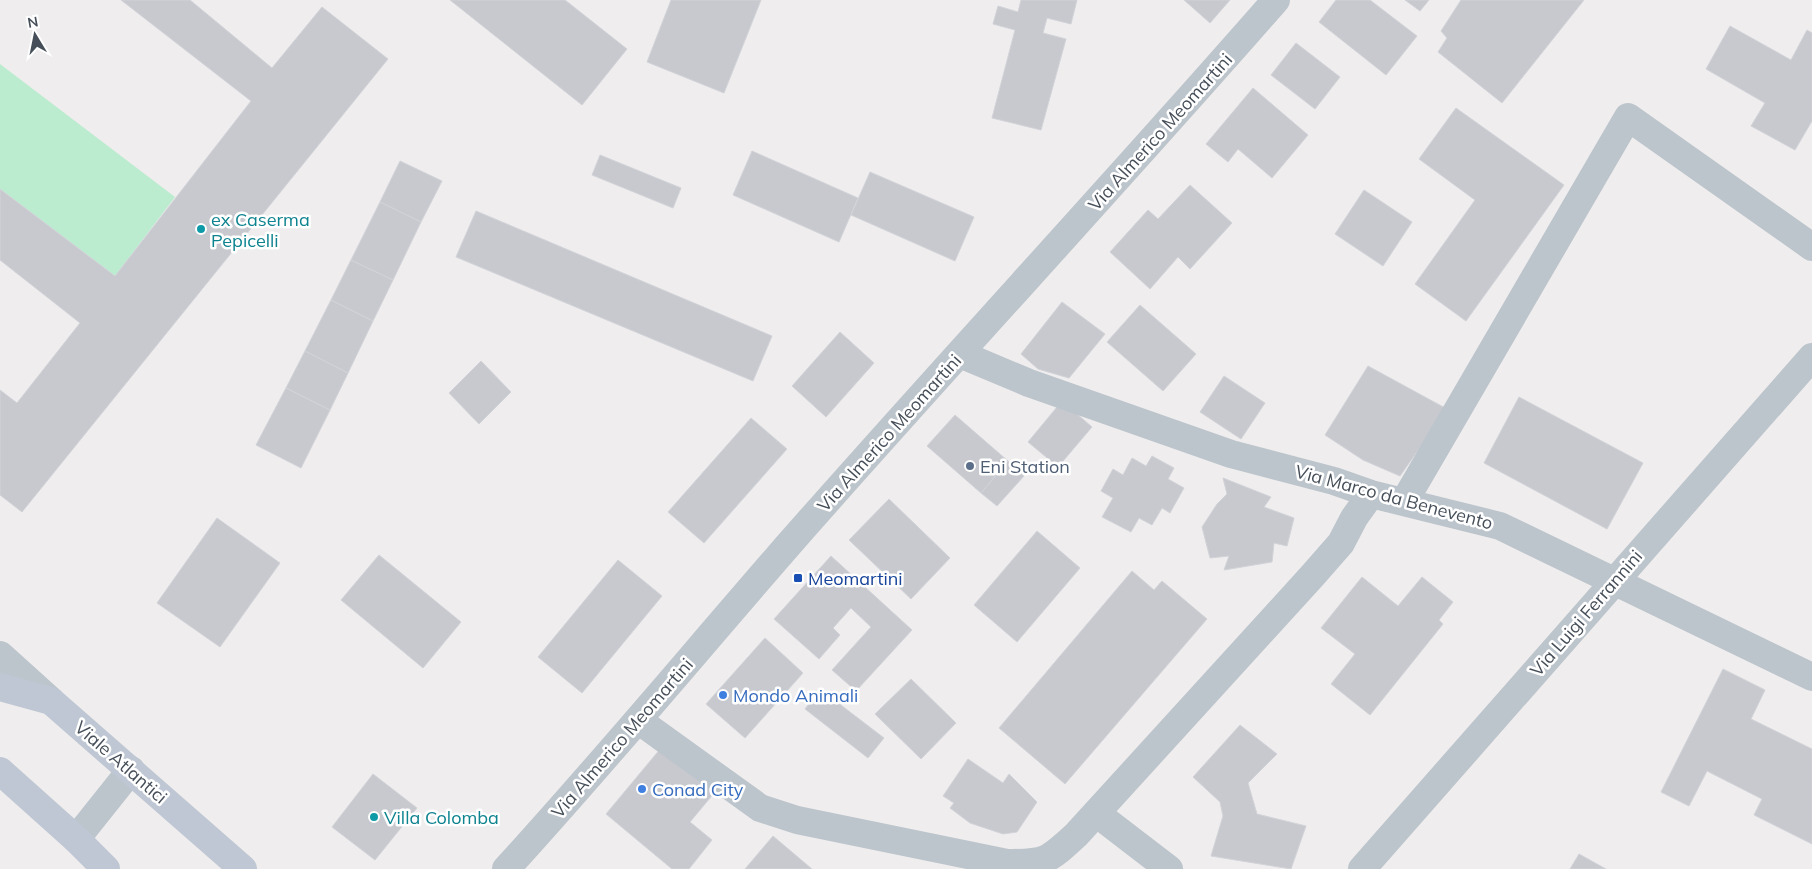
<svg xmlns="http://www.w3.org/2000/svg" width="1812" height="869" viewBox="0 0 1812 869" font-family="Mulish,sans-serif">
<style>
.green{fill:#bcecd0}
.building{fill:#c7c9cf;stroke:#d1d3d8}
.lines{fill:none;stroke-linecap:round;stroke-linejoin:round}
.street{stroke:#bcc4cc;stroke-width:28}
.secondary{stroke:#bec7d3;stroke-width:28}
.culture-dot{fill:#0f9aa8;stroke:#fff;stroke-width:2}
.service-dot{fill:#5c6f8a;stroke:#fff;stroke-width:2}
.transit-dot{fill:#1a4fb4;stroke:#fff;stroke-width:2}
.shop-dot{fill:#3f7fe0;stroke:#fff;stroke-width:2}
.labels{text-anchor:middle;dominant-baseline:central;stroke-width:5;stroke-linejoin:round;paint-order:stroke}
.street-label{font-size:18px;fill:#464f59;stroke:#fff}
.culture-label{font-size:18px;fill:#0d838f;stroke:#fff;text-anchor:start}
.service-label{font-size:18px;fill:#4e5e75;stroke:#fff;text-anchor:start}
.transit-label{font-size:18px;fill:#164399;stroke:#fff;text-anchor:start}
.shop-label{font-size:18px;fill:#366cbe;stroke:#fff;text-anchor:start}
</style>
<rect width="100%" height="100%" fill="#efeded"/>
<path class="green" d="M0,64L175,197L115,276L0,189Z"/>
<path class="building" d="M121,0H190L272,68L322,7L388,59L22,512L0,495V390L17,403L80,323L0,260V189L115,276L251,101Z
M450,0H565L627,49L582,105Z
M671,0H761L724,93L647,62Z
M1021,0H1077L1071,24L1047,18L1043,33L1066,39L1041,130L992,118L1015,30L993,24L998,6L1018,12Z
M1184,0H1230L1210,23Z
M1336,0H1370L1417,36L1386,75L1319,22Z
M1405,0H1429L1420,11Z
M1461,0H1584L1502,103L1438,52L1447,38L1441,31Z
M1730,26L1791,60L1807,30L1812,33V121L1795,150L1751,126L1765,103L1706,69Z
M1296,43L1340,77L1315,109L1271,75Z
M1253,88L1308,135L1272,178L1238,149L1228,162L1206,144Z
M1456,108L1564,185L1466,321L1415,284L1475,200L1419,159Z
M752,151L858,198L839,242L733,195Z
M600,155L681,188L673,208L592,175Z
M400,161L442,181L421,222L380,202Z
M870,172L974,217L955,261L851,215Z
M1190,185L1232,223L1190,269L1178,257L1150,289L1110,252L1148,210L1158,219Z
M1364,190L1412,222L1383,266L1335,234Z
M380,202L421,222L393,280L351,260Z
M476,211L772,336L753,381L456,257Z
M351,260L393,280L373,321L331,300Z
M331,300L373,321L348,373L305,351Z
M1062,302L1105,334L1069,378L1038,369L1021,354Z
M1140,305L1196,354L1163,391L1107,342Z
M840,332L874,363L826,417L792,386Z
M305,351L348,373L330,410L286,388Z
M481,361L511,392L479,424L449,393Z
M1368,366L1447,409L1400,476L1363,460L1325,435Z
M1224,376L1265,403L1241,439L1200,412Z
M286,388L330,410L301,468L256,445Z
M1519,397L1643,463L1607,529L1484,463Z
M1062,401L1092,427L1058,467L1028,442Z
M955,415L1008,461L981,493L927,446Z
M751,418L787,449L704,543L668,512Z
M1152,456L1174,468L1168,479L1184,488L1170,513L1162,508L1152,525L1139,518L1131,532L1102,517L1113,498L1101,491L1113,469L1123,475L1132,458L1146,466Z
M1008,461L1024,476L997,506L981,493Z
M1223,478L1271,497L1264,507L1294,518L1287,546L1274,543L1272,562L1224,570L1229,556L1210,558L1202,527L1217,504L1227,494Z
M889,499L950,558L911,599L849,540Z
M217,518L280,563L220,647L157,603Z
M1037,531L1080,568L1017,642L974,605Z
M379,555L461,622L423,668L341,600Z
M831,556L912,630L856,691L832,670L871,627L851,608L833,628L840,635L819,659L774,619Z
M618,560L662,596L582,693L538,657Z
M1132,571L1154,590L1162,581L1207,619L1065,784L999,728Z
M1362,577L1398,606L1422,577L1453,602L1439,620L1443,624L1370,715L1331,684L1355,654L1321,628Z
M765,638L803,673L745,738L706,704Z
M1723,669L1765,690L1751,719L1812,749V844L1754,815L1762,799L1707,771L1689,806L1661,792Z
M911,679L956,723L921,759L875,714Z
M820,689L884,738L868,758L805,709Z
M1240,725L1277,754L1248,783L1257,814L1306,826L1291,869L1211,856L1223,816L1220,802L1193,777Z
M661,748L715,792L690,822L712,840L689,869H672L606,814Z
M968,759L1003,783L1009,774L1037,802L1017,832L1003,834L970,823L950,808L954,803L943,796Z
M373,774L417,808L375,860L332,827Z
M773,836L812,869H745Z
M1579,854L1606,869H1570Z"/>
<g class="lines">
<path class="street" d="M960,354L1029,383L1231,454L1334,481L1371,494L1500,526L1812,677
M1404,502L1628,117L1812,247
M0,655L51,701
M638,720L760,808L797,820L1007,863C1046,863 1048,861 1076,835L1313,575L1341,543L1354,518L1371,494
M1096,813L1169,869
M76,839L131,770
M506,869C603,763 695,652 790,543C950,361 1116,183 1276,0
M1362,869L1812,357"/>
<path class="secondary" d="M0,687L51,701L243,869
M0,771L76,839L106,869"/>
</g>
<g class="culture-dot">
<circle cx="201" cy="229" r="5"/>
<circle cx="374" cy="817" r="5"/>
</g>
<circle class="service-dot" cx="970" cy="466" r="5"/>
<rect class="transit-dot" x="793" y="573" width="10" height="10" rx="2.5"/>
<g class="shop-dot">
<circle cx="723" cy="695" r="5"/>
<circle cx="642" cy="789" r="5"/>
</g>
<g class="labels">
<g class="street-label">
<text transform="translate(1160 132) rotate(-48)">Via Almerico Meomartini</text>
<text transform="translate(889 433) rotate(-48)">Via Almerico Meomartini</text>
<text transform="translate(1394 497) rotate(15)">Via Marco da Benevento</text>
<text transform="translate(1586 613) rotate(-49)">Via Luigi Ferrannini</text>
<text transform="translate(622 738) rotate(-49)">Via Almerico Meomartini</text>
<text transform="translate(121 762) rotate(41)">Viale Atlantici</text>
</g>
<g class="culture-label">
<text x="211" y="219">ex Caserma<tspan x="211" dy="21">Pepicelli</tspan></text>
<text x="384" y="817">Villa Colomba</text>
</g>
<g class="service-label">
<text x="980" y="466">Eni Station</text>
</g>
<g class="transit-label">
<text x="808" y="578">Meomartini</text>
</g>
<g class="shop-label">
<text x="733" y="695">Mondo Animali</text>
<text x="652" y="789">Conad City</text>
</g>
</g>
<g transform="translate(35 35) rotate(350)" stroke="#ffffff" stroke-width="4" paint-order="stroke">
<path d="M0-4L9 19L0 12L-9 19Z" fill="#464f59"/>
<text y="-8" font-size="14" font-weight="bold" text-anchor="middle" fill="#464f59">N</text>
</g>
</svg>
